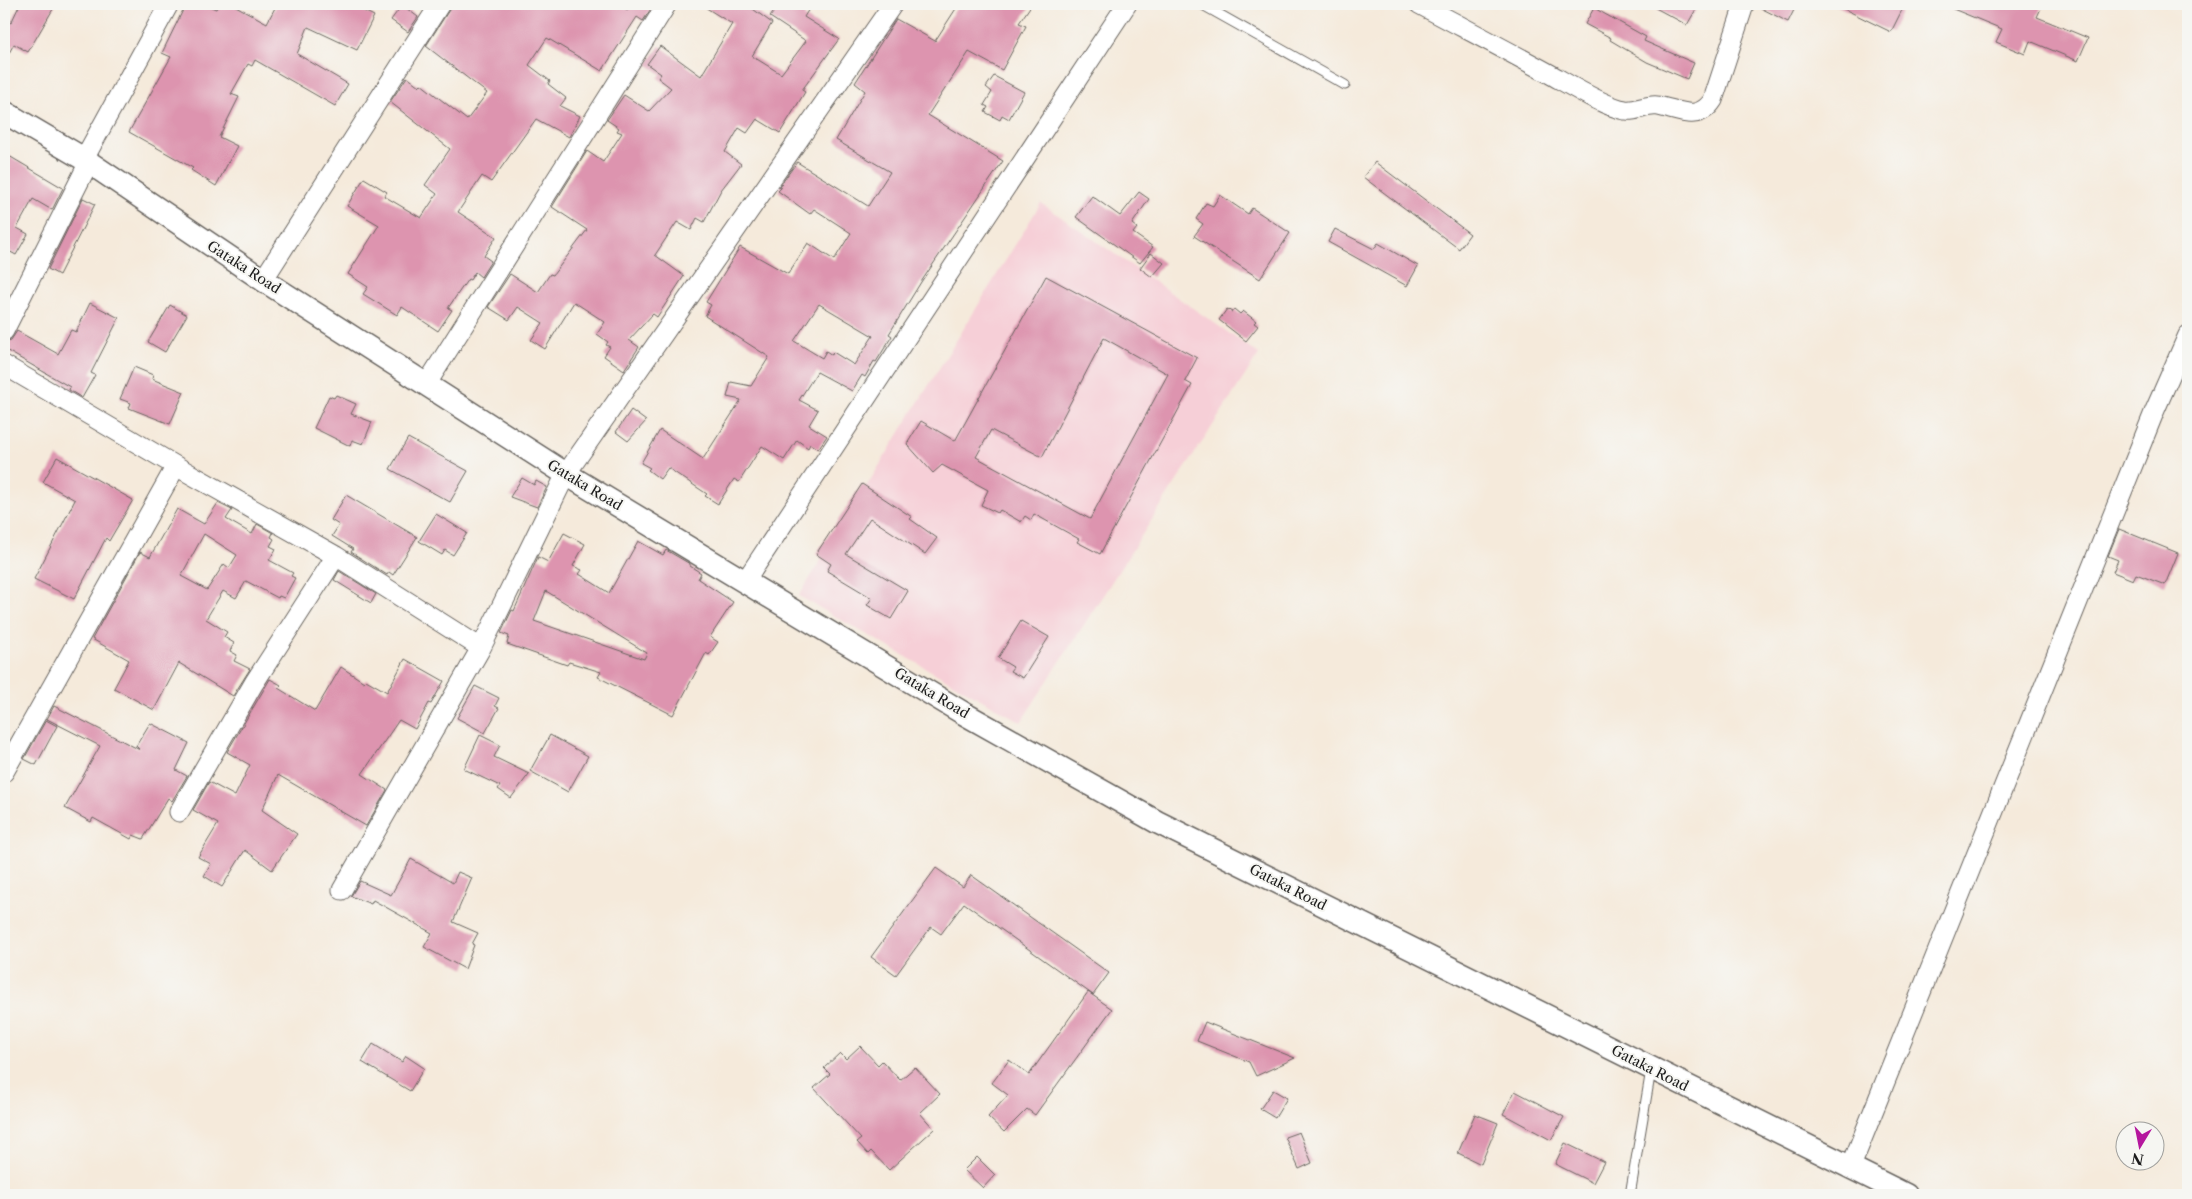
<svg xmlns="http://www.w3.org/2000/svg" width="2192" height="1199" viewBox="0 0 2192 1199" font-family="'Libre Caslon Text',serif">
<style>
.built{fill:#f6cfd7}
.building{fill:#dd94af;fill-rule:evenodd}
.lines{fill:none;stroke-linecap:round;stroke-linejoin:round}
.service-casing{stroke:#68645f;stroke-width:11}
.minor-casing{stroke:#68645f;stroke-width:21}
.tertiary-casing{stroke:#68645f;stroke-width:25}
.service{stroke:#fff;stroke-width:9}
.minor{stroke:#fff;stroke-width:19}
.tertiary{stroke:#fff;stroke-width:22}
.labels{text-anchor:middle;dominant-baseline:central;stroke-width:4;stroke-linejoin:round;paint-order:stroke}
.street-label{font-size:14px;fill:#1c1c1c;stroke:#f6f6f2}
</style>
<rect width="100%" height="100%" fill="#f6f6f2"/>
<filter id="ink" filterUnits="userSpaceOnUse"><feTurbulence type="fractalNoise" baseFrequency=".02" numOctaves="2"/><feDisplacementMap in="SourceGraphic" scale="10" xChannelSelector="R" yChannelSelector="G"/><feConvolveMatrix kernelMatrix="1 2 1 2 8 2 1 2 1" color-interpolation-filters="sRGB"/></filter>
<filter id="wash" filterUnits="userSpaceOnUse"><feTurbulence type="fractalNoise" baseFrequency=".0096" numOctaves="4" result="noise"/><feDisplacementMap in="SourceGraphic" scale="20" xChannelSelector="R" yChannelSelector="G"/><feGaussianBlur stdDeviation="1.12" result="paint"/><feColorMatrix in="noise" values="0 0 0 0 0 0 0 0 0 0 0 0 0 0 0 0 0 1.4 0 .05"/><feComposite in="paint" operator="in"/></filter>
<g filter="url(#wash)">
<rect width="100%" height="100%" fill="#f5eadb"/>
<path class="built" d="M1041,203L1259,354L1021,722L799,596Z"/>
<g id="blocks">
<path class="building" d="M20,4H56L28,52L14,44L4,62V19L11,23Z
M186,4H204L216,9L219,4H232L267,23L277,4H350L374,16L357,50L308,27L297,54L348,84L335,106L255,60L252,66L248,64L231,94L239,97L219,137L237,146L216,186L191,170L193,168L129,132L171,57L162,53Z
M451,4H616L628,10L620,4H654L643,21L637,17L602,71L547,38L529,65L550,81L548,84L566,98L560,106L580,116L569,137L536,119L491,182L482,176L458,212L496,237L484,256L491,261L481,277L475,272L470,280L468,279L448,308L452,310L438,331L402,307L397,315L363,294L368,287L348,274L379,225L347,206L364,178L387,192L384,196L421,218L437,194L425,185L450,149L390,102L407,77L419,86L421,84L467,120L487,93L426,46L449,10Z
M700,4H746L772,23L752,56L781,74L806,41L770,17L780,4H812L804,17L839,39L802,90L805,92L780,133L757,119L747,133L739,128L725,152L741,164L721,190L704,222L697,218L691,230L677,222L655,255L684,276L657,317L653,314L629,340L639,347L624,370L604,356L610,347L606,345L608,342L597,334L605,322L574,302L545,349L531,340L543,323L518,307L509,320L488,307L510,274L538,292L550,274L553,275L587,230L552,207L587,151L603,162L622,133L617,131L619,128L607,120L624,95L649,111L671,88L658,78L661,74L647,64L660,46L701,76L732,24Z
M959,4H1032L1019,23L1026,26L1002,70L969,52L928,115L1003,161L921,282L889,334L892,336L876,362L874,361L865,377L862,375L852,391L817,372L799,400L818,410L809,425L827,436L818,449L810,444L808,448L797,440L784,460L762,446L739,482L734,479L718,504L705,496L707,494L668,468L660,479L648,470L650,468L641,463L660,430L703,459L741,400L727,397L731,382L751,386L769,357L705,316L711,305L706,302L740,247L788,274L808,243L834,260L851,233L814,209L810,214L778,191L781,188L779,187L797,162L868,206L890,172L836,140L865,91L855,83L896,19L935,41ZM819,304L873,336L854,365L833,352L832,355L826,351L822,358L794,341Z
M1648,4H1699L1687,25Z
M1753,4H1797L1788,22Z
M1834,4H1905L1891,32Z
M1941,4H2043L2037,17L2088,38L2078,61L2030,41L2025,54L1996,42L2002,29Z
M402,5L418,17L408,32L391,20Z
M1594,8L1646,37L1644,41L1694,63L1687,79L1647,62L1610,40L1611,38L1585,24Z
M994,76L1024,92L1009,119L1002,115L1000,120L985,112L988,107L984,105L992,92L986,87Z
M4,153L63,188L52,210L33,199L17,228L28,234L16,255L5,249L4,251Z
M1375,162L1470,234L1459,249L1363,177Z
M1139,192L1149,199L1132,224L1137,228L1133,233L1153,247L1140,263L1076,217L1092,196L1120,216Z
M1220,195L1248,214L1252,208L1290,233L1260,279L1194,236L1203,224L1196,219L1206,203L1213,206Z
M83,198L95,204L59,275L48,269Z
M1335,229L1374,249L1378,243L1418,266L1407,286L1328,242Z
M1151,253L1164,263L1152,277L1140,268Z
M1046,276L1197,358L1185,381L1192,385L1100,554L1077,542L1079,539L1034,514L1031,520L1025,516L1021,522L1000,510L998,513L981,505L988,490L942,465L933,473L907,444L921,421L955,441ZM1104,338L1168,374L1090,519L976,457L991,430L1042,457Z
M90,303L119,318L91,373L95,375L82,398L69,390L70,387L4,349V342L11,340L17,331L58,354L71,330L76,332Z
M170,305L187,315L165,352L148,342Z
M1227,309L1232,312L1234,309L1240,314L1243,311L1256,321L1254,323L1258,326L1246,341L1219,320Z
M134,367L153,375L152,379L184,392L170,424L129,408L131,403L120,399Z
M336,395L356,404L351,414L372,422L363,444L352,440L350,446L314,428L329,396L334,398Z
M631,410L646,421L628,441L616,432Z
M408,438L468,471L450,502L390,469Z
M57,457L133,500L109,541L106,538L74,599L34,579L75,500L43,482Z
M522,478L534,485L536,481L547,487L537,507L510,497Z
M862,484L912,517L910,519L937,538L925,554L870,518L846,554L908,591L891,619L867,605L872,598L827,571L831,564L816,554Z
M346,495L417,537L393,575L389,572L387,575L351,552L353,549L332,536L339,525L331,520Z
M218,503L232,510L226,519L252,534L257,524L273,533L271,537L274,539L270,546L276,549L269,560L293,573L291,576L295,578L284,598L279,596L278,598L246,581L236,598L223,591L206,619L227,632L224,637L234,643L230,651L237,655L234,661L250,669L233,696L179,663L154,710L114,688L129,660L92,639L140,552L150,557L177,509L204,524ZM204,534L237,555L229,568L224,564L207,590L181,576Z
M436,514L467,533L453,555L445,550L442,555L419,541Z
M2119,529L2178,553L2165,585L2136,574L2133,580L2113,572L2118,560L2108,556Z
M564,533L585,544L573,566L582,570L579,574L609,593L638,541L663,555L666,550L690,564V566L701,573L698,579L733,602L710,637L718,642L709,655L706,653L673,715L598,677L601,672L569,662L567,665L507,644L509,636L501,633L512,610L514,611L538,557L548,562ZM546,591L647,653L644,659L534,621Z
M339,571L376,594L371,603L334,580Z
M1021,621L1049,637L1023,678L1010,671L1013,667L998,658Z
M405,659L444,681L431,704L429,703L415,729L399,720L362,774L387,790L366,826L278,775L262,810L297,834L272,870L245,850L222,887L204,876L211,864L198,857L218,824L193,810L209,782L235,796L250,765L227,752L270,679L281,685L278,688L315,711L341,667L364,682L366,680L387,692Z
M475,686L499,698L495,706L499,708L485,733L457,718Z
M54,706L140,750L136,746L150,723L189,743L176,770L187,776L172,801L168,798L143,839L133,835L131,839L93,818L91,822L65,808L100,746L47,719Z
M46,720L57,726L36,765L24,759Z
M480,735L500,745L494,757L529,774L511,798L498,789L500,786L464,769Z
M550,735L588,756L568,792L530,771Z
M411,859L453,883L458,872L472,878L453,922L478,933L472,944L474,945L465,969L424,947L432,933L373,900L371,904L351,896L360,881L391,895Z
M936,868L963,887L971,875L1109,973L1093,995L964,903L941,934L931,927L896,975L871,957Z
M1088,992L1112,1009L1035,1115L1027,1109L1004,1132L988,1117L1008,1095L992,1083L1009,1060L1029,1075Z
M1205,1022L1295,1058L1256,1076L1249,1062L1197,1041Z
M373,1044L402,1062L406,1056L424,1068L410,1091L362,1062Z
M860,1046L878,1065L882,1061L900,1080L915,1067L940,1094L920,1113L934,1129L889,1170L871,1151L868,1154L857,1142L861,1139L814,1088L830,1074L824,1068L840,1053L846,1059Z
M1273,1090L1287,1098L1275,1118L1260,1109Z
M1515,1091L1564,1117L1551,1140L1503,1114Z
M1475,1114L1498,1123L1481,1164L1458,1153Z
M1299,1132L1312,1163L1299,1169L1285,1137Z
M1565,1143L1604,1162L1593,1183L1555,1164Z
M977,1157L995,1175L983,1188L964,1170Z"/>
</g>
</g>
<g filter="url(#ink)">
<use href="#blocks" fill-opacity="0" stroke="#68645f" stroke-width="1"/>
<g class="lines">
<defs>
<path id="service" d="M1201,4L1345,85
M1630,1195L1651,1070"/>
<path id="minor" d="M1419,4C1462,27 1506,50 1550,74C1568,84 1605,107 1625,110C1636,112 1647,104 1658,106C1679,110 1698,123 1713,100L1743,8
M84,159L169,4
M263,280L440,4
M4,331L88,164
M4,365L176,466L336,556L481,648
M426,385L667,4
M746,580L1127,4
M4,772L176,466
M179,812L254,683L336,556
M342,890L481,648L566,474L893,4
M1850,1169L2155,410L2188,335"/>
<path id="tertiary" d="M4,112L84,159L263,280L566,474L963,713L1157,822L1906,1195"/>
</defs>
<use href="#service" class="service-casing"/>
<use href="#minor" class="minor-casing"/>
<use href="#tertiary" class="tertiary-casing"/>
<use href="#service" class="service"/>
<use href="#minor" class="minor"/>
<use href="#tertiary" class="tertiary"/>
</g>
</g>
<g class="labels">
<g class="street-label">
<text transform="translate(244 267) rotate(33)">Gataka Road</text>
<text transform="translate(585 485) rotate(31)">Gataka Road</text>
<text transform="translate(932 693) rotate(31)">Gataka Road</text>
<text transform="translate(1288 887) rotate(27)">Gataka Road</text>
<text transform="translate(1650 1068) rotate(27)">Gataka Road</text>
</g>
</g>
<rect width="2192" height="1199" fill="none" stroke="#f6f6f2" stroke-width="20"/>
<g transform="translate(2140 1146) rotate(190)"><circle r="24" fill="#f6f6f2" stroke="#9f9f9c"/>
<path d="M0-4L9 19L0 12L-9 19Z" fill="#b5179e"/>
<text y="-8" font-size="14" font-weight="bold" text-anchor="middle" fill="#1c1c1c">N</text>
</g>
</svg>
